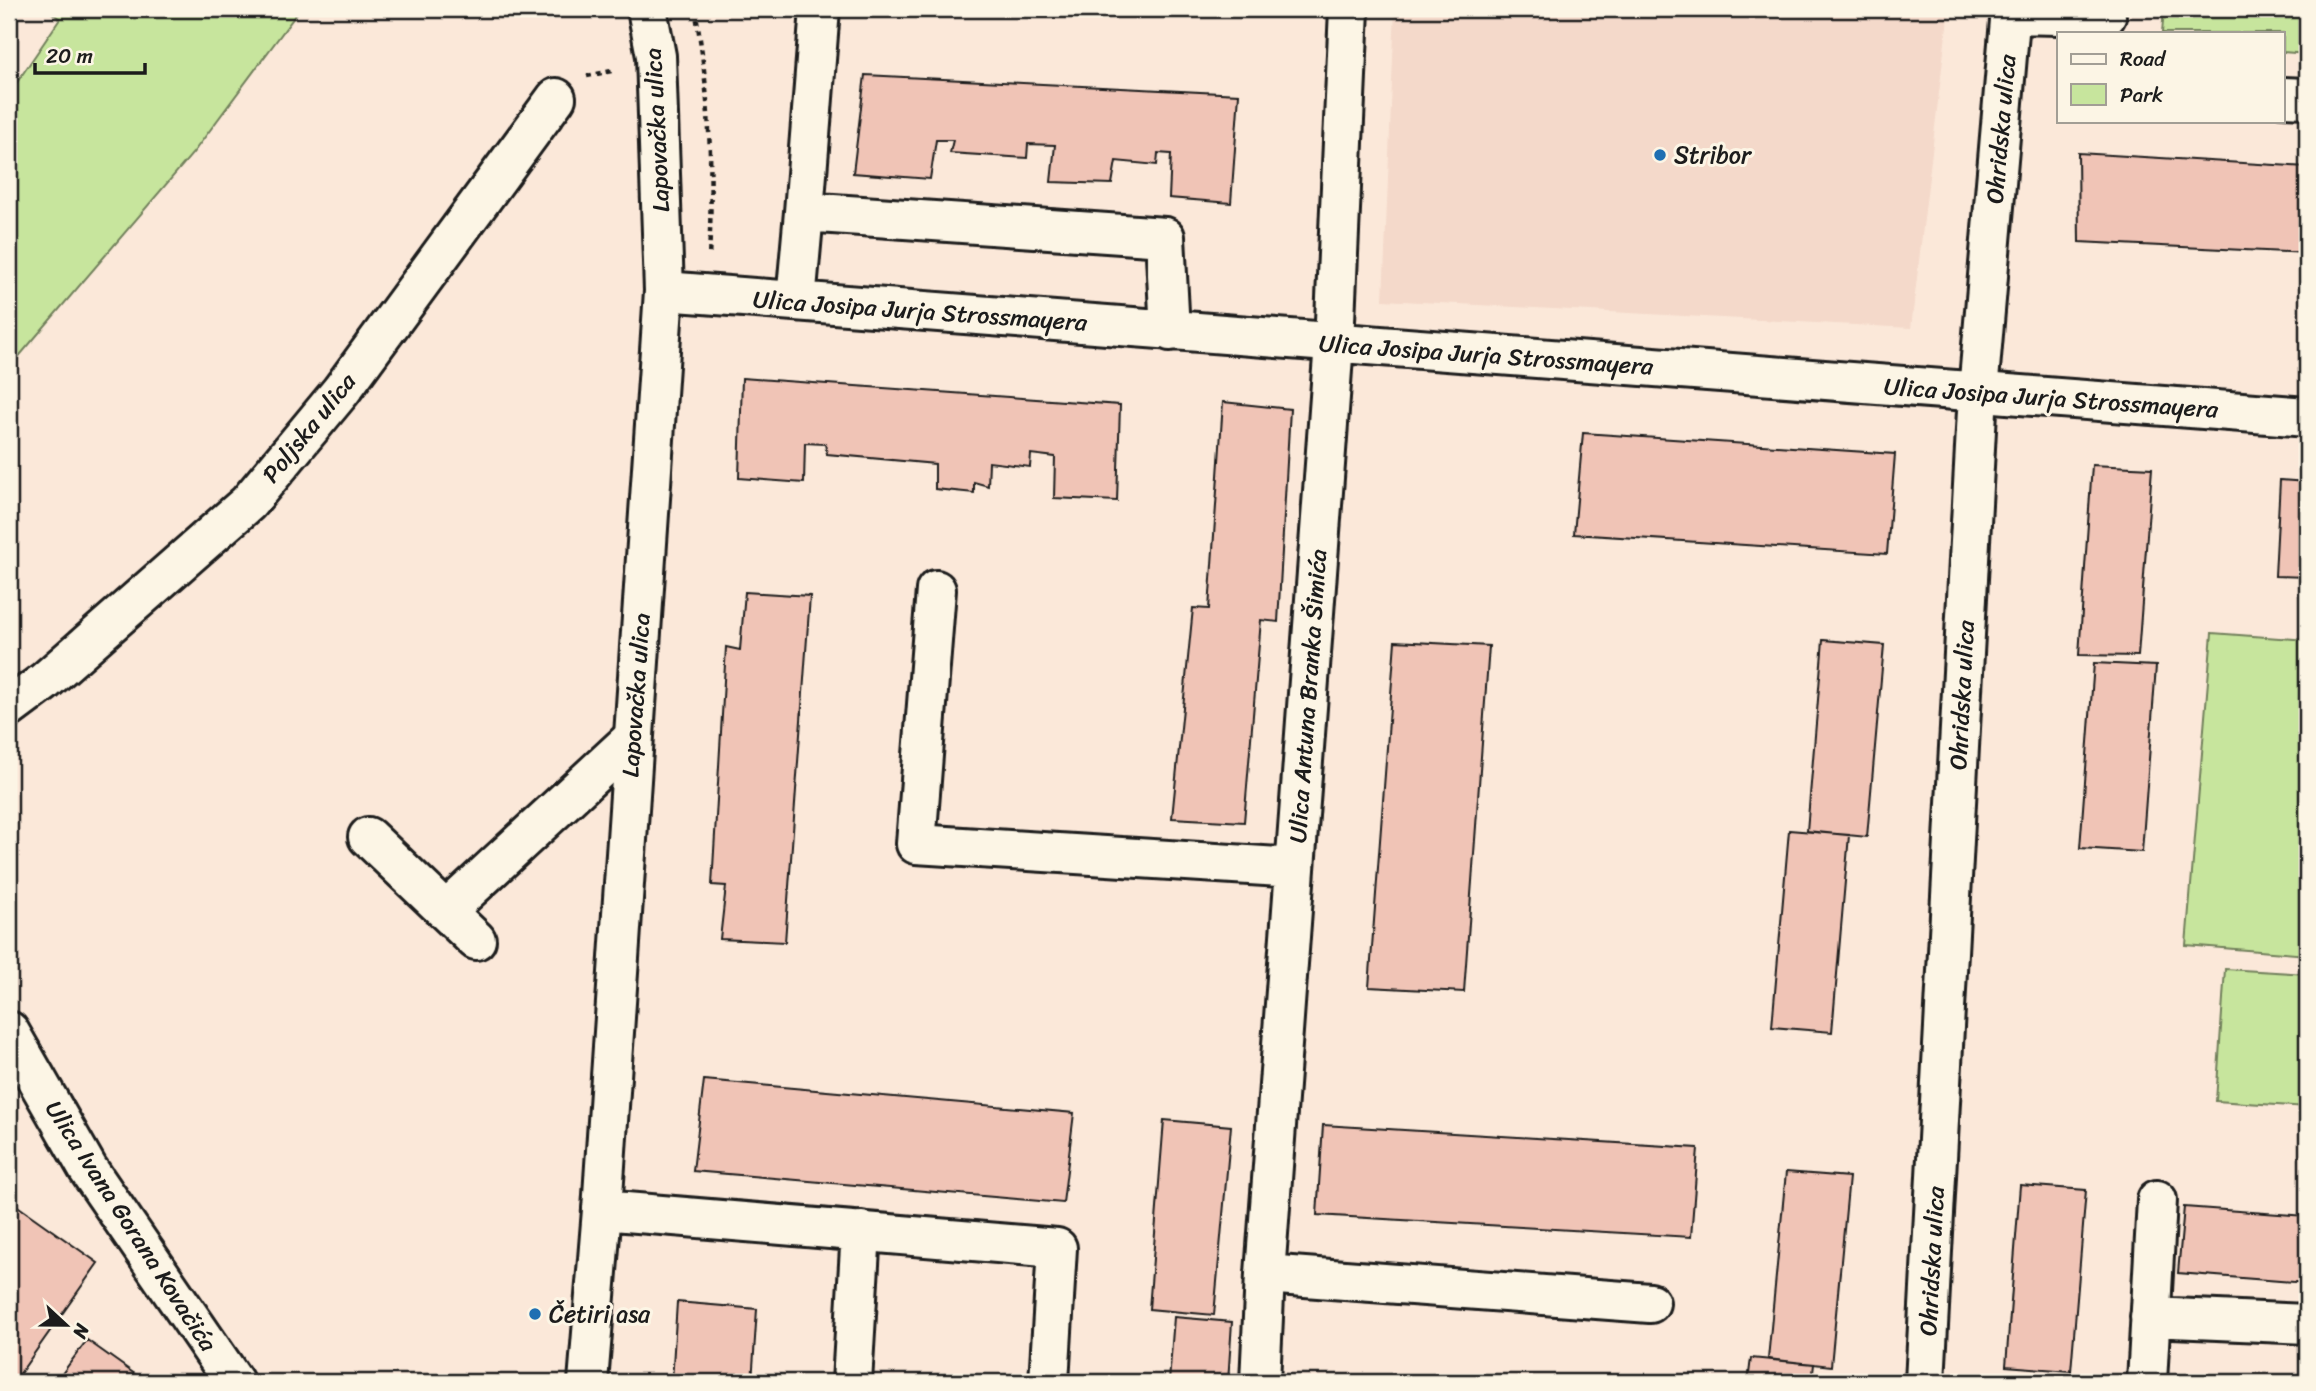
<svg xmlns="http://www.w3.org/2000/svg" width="2316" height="1391" viewBox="0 0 2316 1391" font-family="Sriracha,sans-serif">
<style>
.built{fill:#f4d9ca}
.green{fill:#c7e59d;stroke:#72805c;stroke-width:2}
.building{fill:#f0c4b6;stroke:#1c1c1c;stroke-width:2}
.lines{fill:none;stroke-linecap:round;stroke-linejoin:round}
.minor-casing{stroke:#1c1c1c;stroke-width:44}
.major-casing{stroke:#1c1c1c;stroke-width:44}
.path{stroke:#1c1c1c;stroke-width:4.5;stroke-dasharray:5 5;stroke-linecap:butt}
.minor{stroke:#fcf5e5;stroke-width:38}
.major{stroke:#fcf5e5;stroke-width:38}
.poi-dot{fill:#1f6fb2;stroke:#fcf5e5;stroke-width:2.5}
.labels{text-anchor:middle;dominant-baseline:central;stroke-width:6;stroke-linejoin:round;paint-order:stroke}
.street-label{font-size:24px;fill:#1c1c1c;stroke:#fcf5e5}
.poi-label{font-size:24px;fill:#1c1c1c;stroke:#fcf5e5;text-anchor:start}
</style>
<rect width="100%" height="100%" fill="#fbe8d9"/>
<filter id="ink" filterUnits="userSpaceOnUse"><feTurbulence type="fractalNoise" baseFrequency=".0143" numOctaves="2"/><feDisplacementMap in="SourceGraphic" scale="14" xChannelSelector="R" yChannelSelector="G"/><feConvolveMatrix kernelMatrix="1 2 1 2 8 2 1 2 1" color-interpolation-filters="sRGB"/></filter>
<g filter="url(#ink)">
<path class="built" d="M1395,9H1974V11L1949,9L1911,328L1383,300Z"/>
<path class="green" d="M47,9H300L193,153L9,368V94L60,19Z
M2164,9H2307V54L2283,52V33H2162Z
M2212,633L2307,640V955L2186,945Z
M2225,969L2307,974V1107L2216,1101Z"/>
<path class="building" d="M1144,9H1219L1218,12Z
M865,75L1239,94L1231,203L1169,198L1171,154L1158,153L1157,165L1116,161L1112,184L1051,182L1055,145L1028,144L1027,158L950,153L953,140H936L930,179L853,173Z
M2078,153L2307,167V253L2079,242Z
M742,378L1120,405L1117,501L1054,498L1055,457L1031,454L1030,467L989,462L988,486L974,482V493L935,489V464L827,454L825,444L805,443L804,483L739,478Z
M1223,402L1290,409L1278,622L1261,620L1244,822L1172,818L1193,608L1209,609Z
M1583,433L1895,454L1887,554L1574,534Z
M2092,465L2152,468L2138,656L2079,655Z
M2280,480L2307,482V577L2275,576Z
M745,592L810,596L785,942L720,939L726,886L712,885L726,647L740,650Z
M1823,640L1884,645L1867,837L1807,831Z
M1395,641L1489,646L1464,992L1369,987Z
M2094,663L2156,666L2142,852L2080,848Z
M1789,830L1849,835L1832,1032L1772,1027Z
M704,1080L1074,1113L1063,1203L693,1171Z
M1164,1120L1231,1126L1214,1315L1149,1309Z
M1323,1125L1698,1148L1691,1237L1317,1215Z
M1786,1172L1849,1177L1831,1366L1768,1359Z
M2020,1185L2086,1190L2071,1371L2006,1366Z
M9,1200L98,1263L14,1382H9Z
M2184,1207L2307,1216V1283L2178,1273Z
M677,1302L757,1309L752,1382H672Z
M1174,1317L1232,1322L1228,1382H1169Z
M87,1340L146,1382H56Z
M1751,1358L1814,1364L1812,1382H1748Z
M2029,1377L2093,1381L2029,1382Z"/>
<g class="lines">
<defs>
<path id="minor" d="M2011,14L2106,16
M2283,97L2307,98
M804,212L820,9
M664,291L2307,417
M796,301L804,212L1165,237L1170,331
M936,590L916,844L1295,868
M9,708L44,682L248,503L341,391L556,98
M368,837L476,940
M446,911L632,739
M9,1031L88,1169L234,1382
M602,1210L1057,1248L1049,1382
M1265,1274L1650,1303
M2150,1317L2307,1324
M852,1382L861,1231
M1260,1382L1265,1274L1334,343L1349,9
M1925,1382L1978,392L2011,9
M2147,1382L2157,1200"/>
<path id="major" d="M588,1382L602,1210L664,291L656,56L647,9"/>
</defs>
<use href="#minor" class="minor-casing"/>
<use href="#major" class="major-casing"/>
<path class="path" d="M695,9C710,91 713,175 709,258
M587,76L616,70"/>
<use href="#minor" class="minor"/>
<use href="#major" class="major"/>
</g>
</g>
<g class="poi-dot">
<circle cx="1660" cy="155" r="7"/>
<circle cx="535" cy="1314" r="7"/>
</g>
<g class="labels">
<g class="street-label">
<text transform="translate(2001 129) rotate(-85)">Ohridska ulica</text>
<text transform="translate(657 130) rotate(-93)">Lapovačka ulica</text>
<text transform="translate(920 311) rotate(4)">Ulica Josipa Jurja Strossmayera</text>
<text transform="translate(1486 355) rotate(4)">Ulica Josipa Jurja Strossmayera</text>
<text transform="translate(2051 398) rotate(4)">Ulica Josipa Jurja Strossmayera</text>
<text transform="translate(309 428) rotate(-51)">Poljska ulica</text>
<text transform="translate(636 695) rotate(-86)">Lapovačka ulica</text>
<text transform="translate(1962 695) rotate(-87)">Ohridska ulica</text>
<text transform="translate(1308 696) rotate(-86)">Ulica Antuna Branka Šimića</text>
<text transform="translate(131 1226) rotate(57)">Ulica Ivana Gorana Kovačića</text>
<text transform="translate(1932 1261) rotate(-87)">Ohridska ulica</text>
</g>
<g class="poi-label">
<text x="1674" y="155">Stribor</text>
<text x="549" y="1314">Četiri asa</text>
</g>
</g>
<rect width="2316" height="1391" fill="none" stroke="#fcf5e5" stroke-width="35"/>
<rect x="18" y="18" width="2281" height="1356" fill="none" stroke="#1c1c1c" stroke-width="2.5" filter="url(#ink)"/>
<rect x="2057" y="32" width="228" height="91" fill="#fcf5e5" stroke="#a29e95" stroke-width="2"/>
<rect x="2071" y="54" width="35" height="10" fill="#fcf5e5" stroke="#a29e95" stroke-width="2"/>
<text x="2120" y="66" font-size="21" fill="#1c1c1c">Road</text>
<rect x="2071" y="84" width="35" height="21" fill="#c7e59d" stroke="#a29e95" stroke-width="2"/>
<text x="2120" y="102" font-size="21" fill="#1c1c1c">Park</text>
<g transform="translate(66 1325) rotate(112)" stroke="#fcf5e5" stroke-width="5" paint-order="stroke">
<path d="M0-5L12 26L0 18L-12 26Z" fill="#1c1c1c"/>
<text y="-10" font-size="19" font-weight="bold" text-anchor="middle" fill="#1c1c1c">N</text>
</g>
<path d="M35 63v10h110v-10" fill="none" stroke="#1c1c1c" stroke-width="3.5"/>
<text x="46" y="63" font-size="21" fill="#1c1c1c" stroke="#fcf5e5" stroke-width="5" paint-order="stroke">20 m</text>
</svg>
